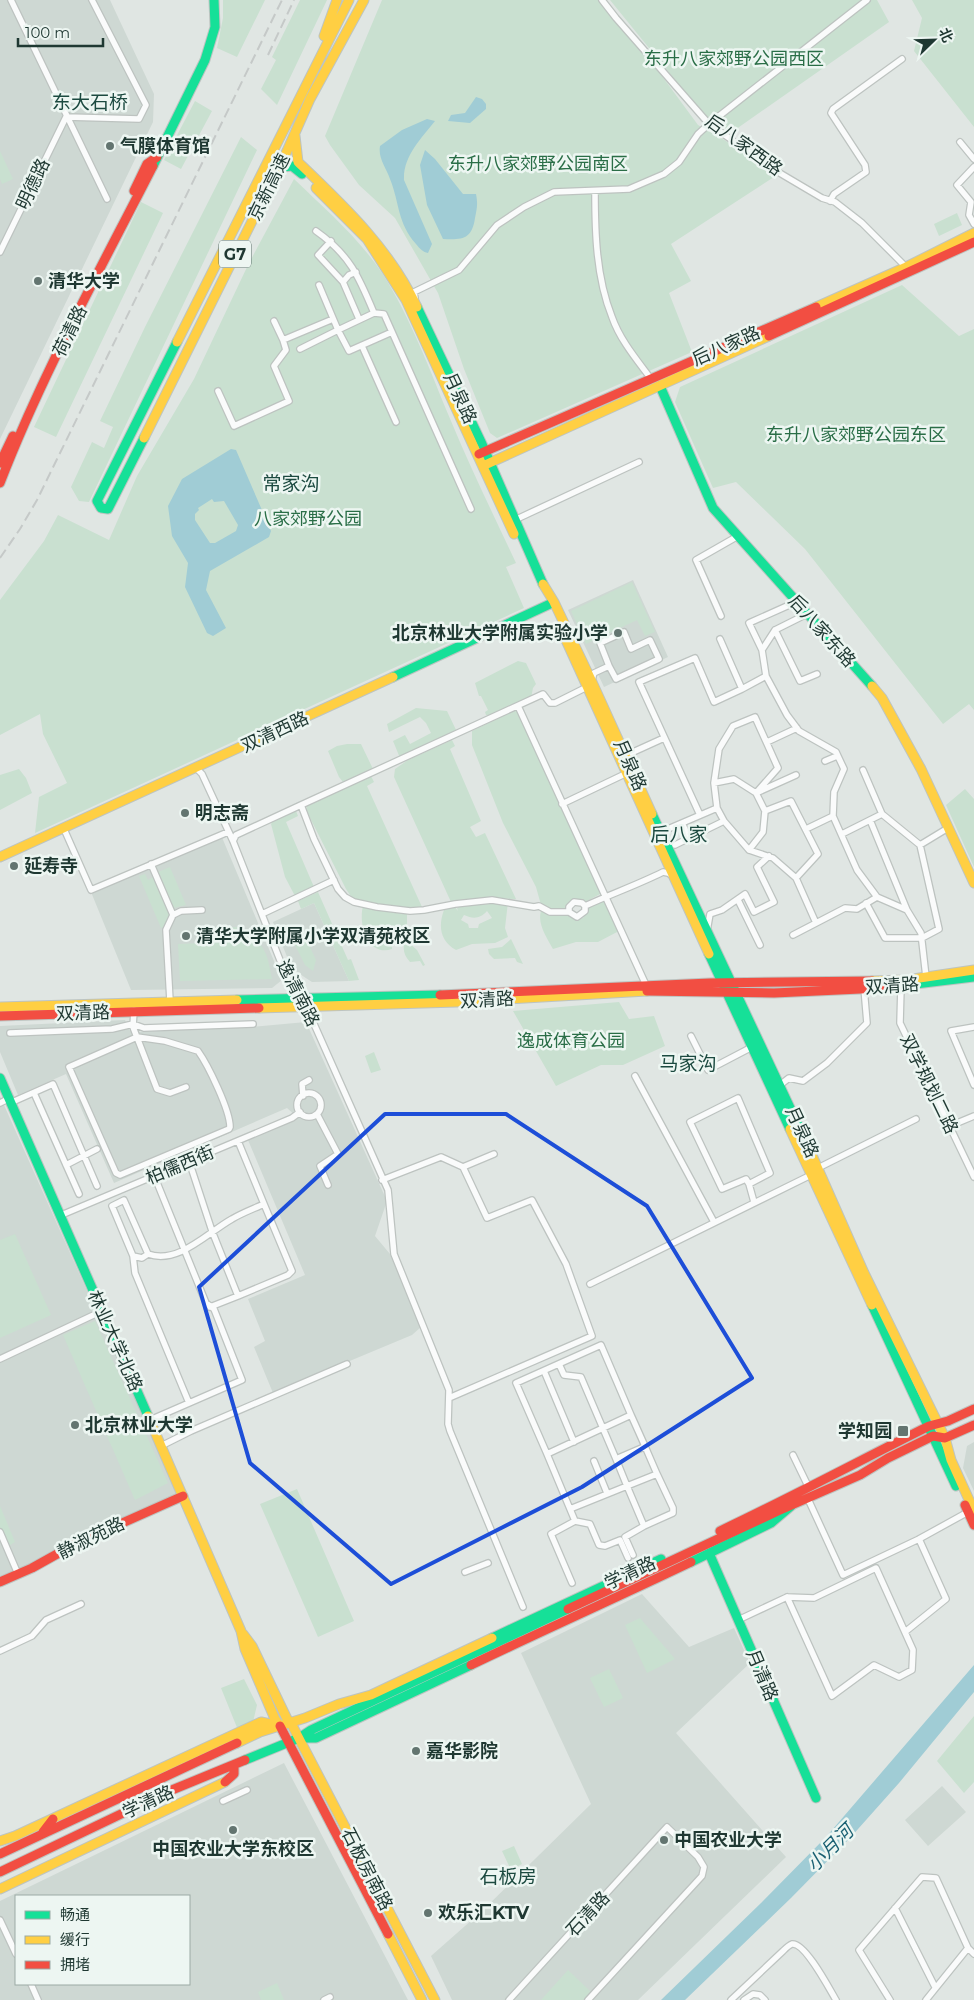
<svg xmlns="http://www.w3.org/2000/svg" width="974" height="2000" viewBox="0 0 974 2000" font-family="Montserrat,'Noto Sans SC',sans-serif">
<style>
.built{fill:#ced8d3;fill-rule:evenodd}
.green{fill:#c9e0d0;fill-rule:evenodd}
.water{fill:#a0ccd5;fill-rule:evenodd}
.lines{fill:none;stroke-linecap:round;stroke-linejoin:round}
.street-casing{stroke:#bdc3c0;stroke-width:8}
.fast-casing{stroke:#bdc4c1;stroke-width:11}
.slow-casing{stroke:#bdc4c1;stroke-width:11}
.jam-casing{stroke:#bdc4c1;stroke-width:11}
.street{stroke:#fafbfb;stroke-width:5.5}
.fast{stroke:#16e098;stroke-width:9}
.slow{stroke:#ffcf43;stroke-width:9}
.jam{stroke:#f24e42;stroke-width:9}
.rail{stroke:#c5c9c8;stroke-width:2;stroke-dasharray:10 5;stroke-linecap:butt}
.marked{fill:none;stroke:#1d4ed8;stroke-width:4;stroke-linejoin:round}
.poi-dot{fill:#637570;stroke:#edf6f2;stroke-width:2}
.labels{text-anchor:middle;dominant-baseline:central;stroke-width:5;stroke-linejoin:round;paint-order:stroke}
.shield{fill:#edf6f2;stroke:#5d716c;stroke-width:1}
.shield-label{font-size:16px;font-weight:bold;fill:#1f3832}
.park-label{font-size:18px;fill:#2a6e47;stroke:#edf6f2}
.street-label{font-size:18px;fill:#1f3832;stroke:#edf6f2}
.poi-label{font-size:18px;font-weight:bold;fill:#1f3832;stroke:#edf6f2;text-anchor:start}
.neighbourhood-label{font-size:19px;fill:#1c4a40;stroke:#edf6f2}
.water-label{font-size:19px;font-style:italic;fill:#1b6173;stroke:#edf6f2}
</style>
<rect width="100%" height="100%" fill="#e0e6e3"/>
<path class="built" d="M0,0H110L154,94L153,122L0,439Z
M633,580L668,657L604,687L568,610Z
M221,835L282,980L272,988L131,990L91,892Z
M314,903L349,981L312,982L292,969L273,922Z
M125,1020L129,1030L135,1032L252,1027L306,1022L387,1201L375,1236L390,1254L421,1327L412,1335L273,1393L254,1347L265,1341L248,1299L305,1275L248,1140L298,1118L287,1108L114,1183L66,1074L18,1095L0,1052V1026Z
M0,1096L96,1311L183,1496L0,1579Z
M974,1442V1491L963,1468L967,1446Z
M642,1594L689,1647L734,1628L750,1663L676,1733L786,1857L638,2000H452L431,1956L482,1911L591,1804L521,1653Z
M284,1763L408,2000H0V1901ZM16,1896H189V1984H16Z
M942,1786L966,1812L928,1846L905,1820Z"/>
<path class="green" d="M223,0H265L237,57L217,48L223,18Z
M300,0H327L277,105L261,89L276,60L272,57Z
M382,0H606L698,125L726,141L774,177L671,244L691,281L669,293L692,352L497,438L490,433L464,369L438,293L395,218L359,185L330,145L325,136Z
M610,0H877L889,22L732,132L705,117Z
M912,0H974V127L914,51L922,18Z
M195,101L212,111L181,169L164,160Z
M241,137L257,150L89,502L79,501L71,487L92,442L104,448L113,427L100,421L145,327Z
M0,151L13,179L2,184L0,179Z
M294,179C325,209 358,237 382,273C411,318 430,371 451,421C471,469 494,516 516,563L506,567L524,608L35,833L39,797L67,783L43,734L40,714L0,735V600L44,541L58,515L109,540L137,476L194,379L248,265Z
M141,202L163,213L56,437L34,427Z
M957,213L962,225L939,236L934,224Z
M902,285L959,336L974,329V710L969,704L943,724L805,549L736,482L713,488L675,402L680,387Z
M632,582L655,632L645,636L637,620L586,644L571,611Z
M518,661L526,663L536,684L533,688L531,698L491,715H486L485,712L488,710L481,696H479L475,683Z
M416,708L447,711L457,732L400,758L393,741L405,735L410,744L431,733L426,723L420,717L389,732L387,724Z
M516,710L520,713L602,893L585,902L581,899L572,900L568,910L556,911L541,905L536,887L503,823L472,745V731Z
M452,740L455,746L450,749L481,821L470,827L476,837L485,833L516,899L492,898L451,902L394,777L395,769L408,760Z
M347,744H361L373,769L343,782L339,777L328,751L337,746Z
M19,769L26,778L32,793L0,810V775Z
M371,776L374,782L367,786L422,907C400,912 373,903 352,898L346,889L306,810L307,806Z
M965,789L974,799V867L946,805Z
M296,811L298,816L286,822L314,887L295,896L285,877L271,824L273,821Z
M170,867L186,905L173,908L156,873Z
M145,874L148,880L153,877L169,914L166,926L161,928L139,876Z
M318,892L348,960L351,959L359,980L349,981L314,903L301,909L298,901Z
M492,900L508,902L505,928L508,937L495,943L472,944L456,950C440,941 438,926 444,910L455,907L458,911L457,908L461,906L491,904ZM487,911L492,918L479,924L478,928H469L468,924L461,920L464,915C473,919 480,919 487,911Z
M604,900L619,931L598,942H576L553,949C547,938 537,924 541,911L550,915L568,913L577,919L583,918L591,905Z
M363,906L407,912V930L394,931L391,936L392,949C368,957 358,925 363,906Z
M239,927V933L204,935L203,928Z
M304,934L316,960L313,971L305,965L292,939Z
M511,939L523,964L517,962L515,958L494,959L489,954L488,949L502,947Z
M257,941C268,951 269,965 272,979L180,981L178,944Z
M409,943L417,950L425,965L423,966L420,961L410,962C405,956 403,952 404,945Z
M619,1002L629,1019L654,1016L665,1046L623,1065H601L556,1086L513,1011Z
M374,1052L381,1070L371,1073L365,1056Z
M15,1234L51,1315L0,1338V1240Z
M95,1321L168,1483L135,1500L63,1335Z
M297,1489L354,1621L318,1637L260,1504Z
M0,1506L15,1542L7,1547L0,1530Z
M640,1618L675,1659L647,1673L625,1625Z
M609,1669L623,1698L604,1707L590,1678Z
M244,1679L257,1705L253,1722L238,1730L221,1688Z
M974,1716V1782L964,1793L937,1761Z
M514,1846L522,1864L511,1870L502,1851Z
M568,1970L591,1992L583,2000H541Z
M277,1983L284,2000H261L258,1992Z"/>
<path class="water" d="M476,97L482,99L486,104V109L470,123L448,121L451,115L465,113Z
M427,119L435,121C421,139 403,156 404,180L432,244L428,253C423,252 420,249 416,244C397,222 400,204 390,179C386,167 378,159 380,146L402,130Z
M425,150L435,159L463,194H476C478,204 477,208 475,218C472,239 463,240 443,239L427,205L420,165Z
M231,449L236,450L271,531L269,537L210,571L206,590L226,628L213,636L207,633L185,587L188,563L172,536L168,506L182,479ZM212,499L214,502L224,501L238,525L236,531L215,543H210L195,520V514L199,510L198,508Z
M974,1665V1692L899,1783L850,1838L791,1898L685,2000H661L761,1903L826,1837Z"/>
<g class="lines">
<defs>
<path id="street" d="M11,0L107,199
M602,0L616,18L709,124L778,172L822,198L835,202L862,223L906,267
M66,117L139,119L146,105L92,0
M960,142L974,159
M974,167L957,185L971,202L969,215L974,224
M595,191C595,232 596,277 612,317C620,340 637,360 651,379
M830,201L834,194L866,172L865,165L831,113L833,109L902,59
M316,231C350,255 359,277 374,313L384,314L471,509
M331,241L318,255L343,282L359,319
M0,252L66,117
M343,282L349,275L356,272
M319,285L338,330L374,313
M415,298L414,292L459,270L497,225L524,207L554,192L629,189L664,174L679,162L698,134L709,124L867,0
M274,321L283,340L333,319
M362,346L396,422
M300,349L338,330L349,351L392,332
M218,391L234,426L289,401L274,366L286,350L283,340
M519,518L639,462
M807,614L775,630L800,681L817,674
M721,616L696,560L738,536
M720,639L742,689
M762,650L749,623L796,602
M766,676L787,715L799,731L836,752L844,769L834,792L833,816L857,870L877,897L907,910L921,933L926,977
M592,680L594,673L609,666L600,643L624,632L631,649L650,640L659,659L616,679L609,666
M587,687L555,703H550L543,694L301,805L314,839L338,889L345,897L354,902L377,907L410,911L424,910L455,904L492,900L534,907L539,906L550,912H569L577,917L585,911V906C611,894 637,885 663,872L668,873L673,876
M518,706L646,985
M767,742L797,728
M631,753L664,738
M825,761L837,756
M196,768L202,774L233,841L289,983L306,1006L388,1190L394,1254L449,1390L448,1424L450,1431L523,1607
M714,783L734,779L756,793L778,768L755,717L733,726L719,749L714,783L717,808L724,821L749,850L773,858L796,878L816,923
M562,804L627,773
M882,814L920,845L948,828
M700,815L639,682L695,658L714,702L742,689L766,676L762,650L775,630
M870,820L907,910
M682,823L689,838
M64,829L91,890L228,832
M668,829L717,808
M806,829L833,816
M842,834L882,814L863,770
M233,841L236,835L301,805
M675,845L724,821
M749,850L763,832L765,811
M151,864L173,915L166,930L170,1001
M796,878L818,854L791,801L765,811L756,793L796,775
M738,900L760,945
M866,903L885,938H922L939,929L920,845
M569,912V907L574,902L582,903L585,906
M262,914L334,880
M173,915L181,911L202,910
M707,931L710,914L722,910L745,894L754,912L774,902L757,867L769,856
M793,935L845,908L857,909L877,897
M901,987L900,1023L974,1177
M134,1010L133,1027L157,1089L170,1093L186,1087
M974,1027L951,1031L974,1085
M10,1033L112,1029L133,1024L144,1028L253,1024
M691,1036L708,1070L752,1047
M137,1037L165,1041L198,1051C208,1065 230,1110 230,1127L229,1129L120,1175L116,1173L69,1067Z
M635,1076L714,1222
M780,1085L789,1078L803,1081L827,1063L867,1023L864,988
M34,1093L79,1194
M297 1105a12 12 0 1 1 24 0a12 12 0 1 1-24 0Z
M303,1096L302,1084L309,1080
M0,1103L8,1099
M10,1103L53,1084L97,1186
M317,1114L338,1154L320,1166L328,1185
M950,1126L974,1116
M189,1161L212,1231L238,1296L210,1307
M66,1165L97,1149
M463,1167L494,1154
M818,1168L916,1119
M382,1180L441,1157L463,1167L487,1218L532,1200L566,1264L592,1336L449,1398
M749,1184L746,1179L722,1189L690,1122L738,1098L770,1173L749,1184L754,1202
M59,1216L292,1118L300,1112
M148,1254L142,1258L133,1256L112,1206L124,1200L148,1254C178,1265 207,1233 232,1219C242,1213 253,1209 264,1204L238,1141
M133,1256L135,1273L189,1403
M590,1284L811,1175
M238,1296L288,1275L292,1271L264,1204
M0,1359L102,1311
M559,1364L564,1375L581,1377L616,1459
M544,1371L574,1442
M150,1420L242,1380L214,1309L206,1303L158,1185
M644,1444L657,1474
M161,1446L191,1431L347,1364
M547,1454L516,1383L601,1345L631,1415
M793,1455L808,1486
M594,1461L607,1493
M808,1499L843,1575L919,1539L968,1512
M570,1509L547,1454L631,1415L644,1444V1447L616,1459L627,1486L657,1474L673,1508V1513L644,1526
M575,1521L590,1524L599,1545L605,1546L620,1540L628,1558
M0,1532L18,1574
M465,1572L488,1563
M572,1583L551,1534L575,1521L570,1509L627,1486L644,1526L625,1537L633,1555
M738,1620L787,1597L814,1598L876,1568L913,1650L912,1670L899,1677L874,1665L832,1696L787,1597
M905,1632L946,1599L919,1539
M0,1651L32,1636L46,1620L81,1604
M223,1801L247,1790
M895,1908L935,1987
M0,1920L16,1954
M31,1984L38,2000
M324,2000L330,1997
M509,2000L667,1827L698,1857L704,1867L702,1876L588,2000
M731,2000L783,1951C785,1949 789,1945 792,1944C805,1942 830,1990 836,2000
M744,2000L753,1994L760,1995L765,2000
M890,2000L859,1950L922,1877L936,1878L968,1948
M926,2000L968,1948L974,1954"/>
<path id="fast" d="M153,166L205,60L215,27L214,0
M277,171L283,167L292,166L302,174
M417,307L482,444L543,584
M660,386L713,508L872,686
M144,438L108,509L101,508L97,501L177,342
M393,677L550,604
M652,814L807,1144
M709,954L790,1129
M882,988L974,977
M237,1000L440,995
M0,1078L148,1416
M872,1305L956,1486
M709,1553L816,1798
M691,1562L771,1523L791,1506
M492,1638L661,1559
M299,1738H316L471,1665
M245,1760L299,1738L311,1730L568,1609"/>
<path id="slow" d="M324,36L337,0
M295,136L298,162C344,206 389,248 417,307
M316,188L367,239L406,300L514,534
M816,307L906,267L974,233
M177,342L349,0
M144,438L287,151L310,99L364,0
M485,465L769,336
M543,584L554,602L592,682L652,814
M565,638L709,954
M872,686L882,698L921,769L974,883
M0,857L393,677
M872,981L906,980L974,970
M0,1007L237,1000
M259,1008L457,1002L647,991
M790,1129L872,1305
M807,1144L864,1273L945,1438L951,1460L974,1511
M148,1416L241,1631L245,1649L275,1719L280,1726
M243,1634L252,1646L287,1719L291,1723
M291,1723L435,2000
M237,1743L260,1732L305,1718L339,1704L371,1695L492,1638
M0,1841L15,1836L261,1722L280,1726
M0,1889L225,1782
M388,1934L422,2000"/>
<path id="jam" d="M134,191L147,164L157,157
M769,336L974,242
M479,454L816,307
M0,463L13,436
M0,483C42,374 100,270 153,166
M647,991L774,993L882,988
M440,995L710,983L872,981
M0,1016L259,1008
M965,1505L974,1525
M720,1531C790,1498 859,1461 929,1426L948,1421L974,1409
M0,1582L32,1568L75,1544L183,1496
M568,1609L778,1511L860,1475L888,1458L933,1436L945,1438L974,1425
M471,1665C544,1630 618,1597 691,1562
M280,1726L388,1934
M225,1782L234,1774V1766
M43,1832L53,1819
M0,1854L237,1743
M0,1872L167,1792L245,1760"/>
</defs>
<use href="#street" class="street-casing"/>
<use href="#fast" class="fast-casing"/>
<use href="#slow" class="slow-casing"/>
<use href="#jam" class="jam-casing"/>
<use href="#street" class="street"/>
<use href="#fast" class="fast"/>
<use href="#slow" class="slow"/>
<use href="#jam" class="jam"/>
<path class="rail" d="M268,55L294,0
M0,558L20,529L37,500L282,0"/>
</g>
<path class="marked" d="M385,1114H506L647,1206L752,1378L582,1487L391,1584L250,1463L199,1287Z"/>
<g class="poi-dot">
<circle cx="110" cy="146" r="5"/>
<circle cx="38" cy="281" r="5"/>
<circle cx="618" cy="633" r="5"/>
<circle cx="185" cy="813" r="5"/>
<circle cx="14" cy="866" r="5"/>
<circle cx="186" cy="936" r="5"/>
<circle cx="75" cy="1425" r="5"/>
<rect x="897" y="1425" width="12" height="12" rx="2.5"/>
<circle cx="416" cy="1751" r="5"/>
<circle cx="233" cy="1830" r="5"/>
<circle cx="664" cy="1840" r="5"/>
<circle cx="428" cy="1913" r="5"/>
</g>
<g class="labels">
<rect class="shield" x="219" y="240.5" width="32" height="27" rx="4"/>
<g class="shield-label">
<text x="235" y="254">G7</text>
</g>
<g class="park-label">
<text x="734" y="59">东升八家郊野公园西区</text>
<text x="538" y="164">东升八家郊野公园南区</text>
<text x="856" y="435">东升八家郊野公园东区</text>
<text x="308" y="519">八家郊野公园</text>
<text x="571" y="1041">逸成体育公园</text>
</g>
<g class="street-label">
<text transform="translate(744 145) rotate(36)">后八家西路</text>
<text transform="translate(33 184) rotate(-65)">明德路</text>
<text transform="translate(269 187) rotate(-64)">京新高速</text>
<text transform="translate(70 331) rotate(-64)">荷清路</text>
<text transform="translate(726 346) rotate(-24)">后八家路</text>
<text transform="translate(460 398) rotate(65)">月泉路</text>
<text transform="translate(822 631) rotate(48)">后八家东路</text>
<text transform="translate(275 732) rotate(-25)">双清西路</text>
<text transform="translate(630 765) rotate(66)">月泉路</text>
<text transform="translate(892 986) rotate(-4)">双清路</text>
<text transform="translate(298 993) rotate(63)">逸清南路</text>
<text transform="translate(487 1000) rotate(-3)">双清路</text>
<text transform="translate(83 1013) rotate(-2)">双清路</text>
<text transform="translate(929 1084) rotate(64)">双学规划二路</text>
<text transform="translate(802 1132) rotate(65)">月泉路</text>
<text transform="translate(180 1165) rotate(-23)">柏儒西街</text>
<text transform="translate(115 1341) rotate(66)">林业大学北路</text>
<text transform="translate(91 1538) rotate(-26)">静淑苑路</text>
<text transform="translate(630 1573) rotate(-25)">学清路</text>
<text transform="translate(762 1675) rotate(67)">月清路</text>
<text transform="translate(148 1802) rotate(-25)">学清路</text>
<text transform="translate(367 1869) rotate(63)">石板房南路</text>
<text transform="translate(588 1914) rotate(-47)">石清路</text>
</g>
<g class="poi-label">
<text x="120" y="146">气膜体育馆</text>
<text x="48" y="281">清华大学</text>
<text x="608" y="633" text-anchor="end">北京林业大学附属实验小学</text>
<text x="195" y="813">明志斋</text>
<text x="24" y="866">延寿寺</text>
<text x="196" y="936">清华大学附属小学双清苑校区</text>
<text x="85" y="1425">北京林业大学</text>
<text x="892" y="1431" text-anchor="end">学知园</text>
<text x="426" y="1751">嘉华影院</text>
<text x="674" y="1840">中国农业大学</text>
<text x="233" y="1849" text-anchor="middle">中国农业大学东校区</text>
<text x="438" y="1913">欢乐汇KTV</text>
</g>
<g class="neighbourhood-label">
<text x="90" y="102">东大石桥</text>
<text x="291" y="483">常家沟</text>
<text x="679" y="834">后八家</text>
<text x="688" y="1063">马家沟</text>
<text x="508" y="1876">石板房</text>
</g>
<g class="water-label">
<text transform="translate(830 1848) rotate(-45)">小月河</text>
</g>
</g>
<rect x="15" y="1895" width="175" height="90" fill="#edf6f2" stroke="#9baaa5"/>
<rect x="25" y="1911" width="25" height="8" fill="#16e098" stroke="#9baaa5"/>
<text x="60" y="1920" font-size="15" fill="#1f3832">畅通</text>
<rect x="25" y="1936" width="25" height="8" fill="#ffcf43" stroke="#9baaa5"/>
<text x="60" y="1945" font-size="15" fill="#1f3832">缓行</text>
<rect x="25" y="1961" width="25" height="8" fill="#f24e42" stroke="#9baaa5"/>
<text x="60" y="1970" font-size="15" fill="#1f3832">拥堵</text>
<g transform="translate(934 40) rotate(67)" stroke="#edf6f2" stroke-width="4" paint-order="stroke">
<path d="M0-4L9 19L0 12L-9 19Z" fill="#1f3832"/>
<text y="-8" font-size="14" font-weight="bold" text-anchor="middle" fill="#1f3832">北</text>
</g>
<path d="M18 38v8h85v-8" fill="none" stroke="#1f3832" stroke-width="2.5"/>
<text x="25" y="38" font-size="15" fill="#1f3832" stroke="#edf6f2" stroke-width="4" paint-order="stroke">100 m</text>
</svg>
